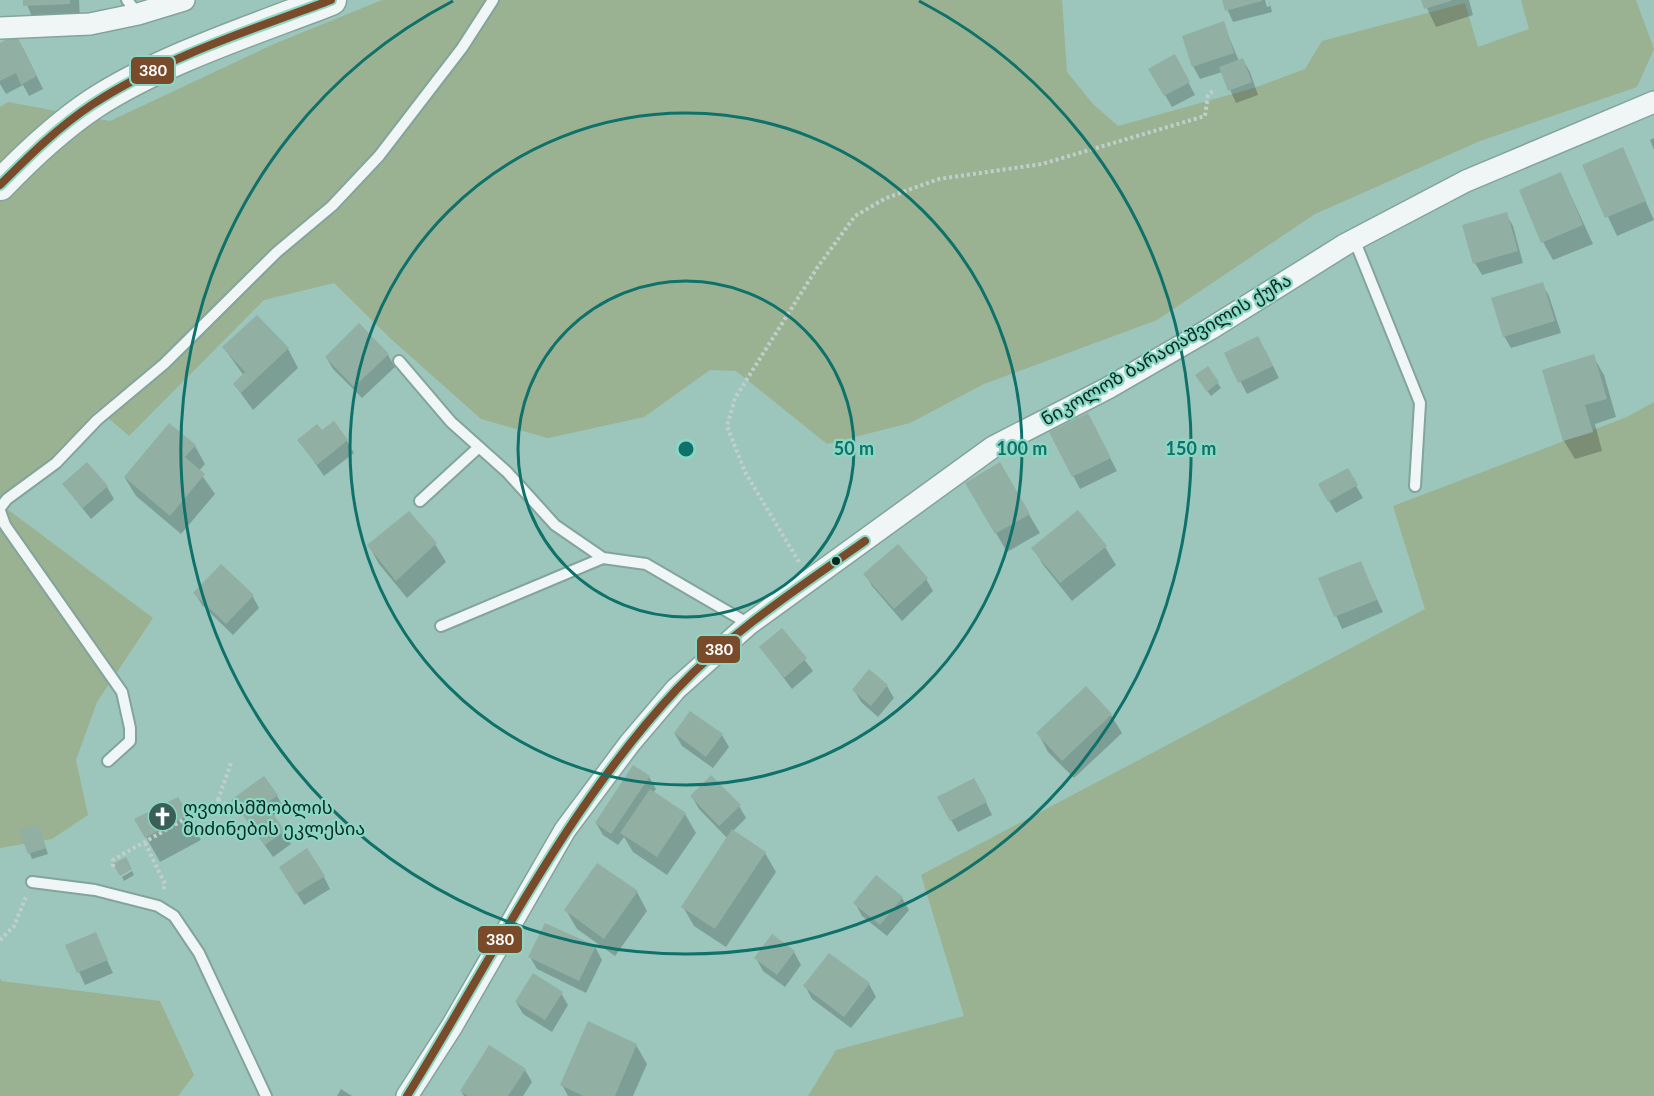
<svg xmlns="http://www.w3.org/2000/svg" width="1654" height="1096" viewBox="0 0 1654 1096" font-family="Lato,'Noto Sans Georgian',sans-serif">
<style>
.green{fill:#9ab192}
.shadow{fill:#0003}
.building{fill:#91afa3}
.lines{fill:none;stroke-linecap:round;stroke-linejoin:round}
.lane-casing{stroke:#83a49c;stroke-width:14}
.street-casing{stroke:#83a49c;stroke-width:24}
.secondary-casing{stroke:#83a49c;stroke-width:33}
.path{stroke:#c1cecb;stroke-width:4;stroke-dasharray:3 3;stroke-linecap:butt}
.lane{stroke:#f0f6f5;stroke-width:10}
.street{stroke:#f0f6f5;stroke-width:21}
.secondary{stroke:#f0f6f5;stroke-width:30}
.bus-1-casing{stroke:#8ad7c3;stroke-width:12}
.bus-1{stroke:#7a4b2a;stroke-width:8}
.ring{fill:none;stroke:#0e726a;stroke-width:3}
.bus-dot{fill:#052720;stroke:#8ad7c3;stroke-width:2}
.labels{text-anchor:middle;dominant-baseline:central;stroke-width:4.5;stroke-linejoin:round;paint-order:stroke}
.street-label{font-size:18px;fill:#052720;stroke:#8ad7c3}
.poi-label{font-size:18px;fill:#052720;stroke:#8ad7c3;text-anchor:start}
.centre{fill:#0e726a;stroke:#8ad7c3;stroke-width:3}
.ring-label{font-size:18px;text-anchor:middle;font-weight:bold;fill:#0e726a;stroke:#8ad7c3;stroke-width:4.5;stroke-linejoin:round;paint-order:stroke}
.line-badge{stroke:#8ad7c3;stroke-width:2}
.badge-label{font-size:16px;text-anchor:middle;font-weight:bold;fill:#fff}
</style>
<rect width="100%" height="100%" fill="#9cc6bb"/>
<path class="green" d="M382,0H1062L1067,72L1093,104L1118,126L1254,88L1305,69L1322,41L1465,3L1478,47L1529,29L1521,0H1636L1654,49L1637,87L1480,141L1315,214L1157,320L984,384L910,423L827,444L736,371L710,370L644,417L548,438L481,419L391,339L334,283L264,300L129,436L98,409L7,509L153,618L97,702L76,760L88,815L52,839L0,848V107L8,102L110,121L274,44Z
M1654,402V1096H808L836,1050L964,1016L921,875L1425,609L1393,506L1627,417Z
M0,977L1,981L160,1001L194,1075L178,1096H0Z"/>
<path class="shadow" d="M25,0H79L80,22L35,24Z
M1223,0H1265L1267,7L1270,6L1269,0L1272,12L1233,22Z
M1423,0H1469L1473,15L1436,27Z
M1223,23L1239,61L1243,60L1250,72L1258,95L1236,103L1222,72L1200,79L1193,66Z
M0,44L23,48L43,89L29,96L23,85L6,94L0,84Z
M1181,68L1195,95L1172,107L1150,69Z
M1654,138V150L1650,140Z
M1622,149L1654,220L1617,236L1584,166Z
M1561,174L1593,244L1553,260L1543,242Z
M1506,214L1513,226L1523,263L1482,275L1475,263Z
M1542,284L1549,296L1561,333L1511,348L1504,336Z
M257,317L288,349L298,368L253,410L234,384L244,376L224,348Z
M1265,350L1279,378L1247,394L1226,354Z
M388,355L395,367L362,398L333,369L326,357Z
M1593,356L1604,375L1616,417L1595,424L1602,451L1575,459L1564,441L1544,371Z
M1207,368L1221,388L1211,396L1200,381Z
M1094,427L1117,471L1080,489L1051,433Z
M322,432L347,441L354,453L324,476L299,440Z
M195,446L205,464L199,471L215,494L181,534L136,496L125,478Z
M999,464L1040,533L1007,552L967,483Z
M1347,470L1363,498L1336,513L1320,485Z
M63,484L107,487L114,499L91,519Z
M435,544L446,562L407,598L379,564L369,546Z
M1105,547L1116,565L1072,601L1044,566L1033,548Z
M1360,563L1383,612L1342,629L1320,579Z
M865,574L926,579L933,591L902,621L872,586Z
M195,593L252,595L259,608L233,635L202,605Z
M782,630L813,671L792,689L761,648Z
M887,686L894,698L878,717L861,702L854,690Z
M1111,715L1122,733L1074,778L1048,752L1038,733Z
M675,734L722,735L729,747L713,768L682,746Z
M649,777L656,789L653,793L685,814L696,833L667,875L633,852L624,837L618,845L603,835L596,823Z
M981,792L992,815L958,832L951,820Z
M277,796L284,808L273,816L291,844L273,857L233,800Z
M692,797L739,806L746,818L733,831L765,853L776,872L726,947L694,926L683,907L728,839L699,809Z
M178,799L201,840L160,862L136,819Z
M21,831H40L48,854L32,859Z
M132,871L134,875L124,881L122,877Z
M324,877L330,889L304,905L288,879Z
M637,892L647,911L615,956L577,929L566,910Z
M902,898L909,910L887,936L862,916L855,903Z
M95,934L113,973L85,985L67,946Z
M772,936L794,952L801,965L785,987L763,971L756,958Z
M595,947L602,960L586,993L537,969L530,957Z
M869,984L876,997L851,1028L812,999L805,986Z
M561,993L568,1005L552,1032L523,1014L516,1002Z
M636,1045L647,1064L633,1096H568L562,1085Z
M525,1070L532,1082L523,1096H464L461,1091Z
M341,1089L352,1096H337Z"/>
<path class="building" d="M23,0H70V4L23,6Z
M1222,0H1262V1L1225,11Z
M1421,0H1451V1L1424,9Z
M1224,21L1234,53L1192,67L1182,36Z
M16,34L37,76L21,85L16,73L0,81V43Z
M1175,54L1190,82L1164,96L1148,69Z
M1243,58L1252,82L1228,91L1219,67Z
M1623,147L1646,201L1605,218L1582,165Z
M1561,172L1583,225L1541,243L1519,190Z
M1507,212L1518,251L1473,264L1462,225Z
M1543,282L1555,321L1503,337L1491,298Z
M257,315L289,348L241,393L233,384L245,372L222,347Z
M359,323L389,354L354,387L325,357Z
M1258,336L1273,366L1238,383L1224,353Z
M1594,354L1607,399L1585,405L1593,432L1563,441L1542,370Z
M1208,366L1219,382L1207,392L1195,375Z
M1088,413L1111,458L1072,477L1049,432Z
M334,421L348,440L317,465L297,440L317,424L322,430Z
M169,423L196,445L185,457L205,474L170,516L124,477Z
M87,462L108,486L83,508L62,484Z
M1000,462L1030,514L995,534L965,483Z
M1348,468L1358,485L1328,502L1318,484Z
M1078,510L1107,546L1060,583L1031,548Z
M409,511L437,543L396,581L367,545Z
M898,544L928,578L894,609L863,574Z
M1361,561L1377,600L1334,617L1318,578Z
M221,564L254,595L226,624L193,593Z
M782,628L807,658L784,678L759,647Z
M869,669L888,685L871,706L852,690Z
M1086,686L1112,714L1062,761L1036,733Z
M690,711L723,734L706,757L674,733Z
M633,765L650,776L611,834L595,823Z
M711,775L741,805L719,826L690,796Z
M264,776L278,795L266,804L285,831L265,845L231,800Z
M974,778L987,802L950,821L937,797Z
M650,789L686,813L657,857L620,833Z
M178,797L189,815L145,838L134,819Z
M38,824L46,848L28,854L19,830Z
M732,829L766,852L715,929L681,907Z
M307,848L325,876L296,894L279,867Z
M126,857L132,869L120,876L113,864Z
M597,863L638,891L604,939L564,910Z
M876,875L903,897L880,925L853,903Z
M545,923L596,946L579,981L528,957Z
M96,932L108,960L77,973L65,945Z
M772,934L795,951L777,975L754,958Z
M829,953L870,983L844,1017L803,986Z
M533,973L563,992L545,1020L515,1002Z
M588,1021L637,1044L615,1096H583L560,1085Z
M489,1045L526,1069L508,1096H468L460,1091Z"/>
<g class="lines">
<defs>
<path id="lane" d="M127,0L138,14
M1354,239L1420,403L1415,486
M399,361L451,422L507,472L555,525L603,558
M420,501L479,447
M0,508L7,499L56,463L97,420L164,364L277,252L332,206L379,156L462,48L493,0
M0,511L5,525L122,692L130,728V741L108,761
M441,626L603,558L646,564L749,624
M32,882L95,890L158,906L174,916L199,953L266,1096"/>
<path id="street" d="M0,28L90,24L138,14L184,0
M407,1096L452,1026L565,830L630,743L676,689L749,624L993,447L1108,388L1210,329L1346,244L1466,181L1654,102"/>
<path id="secondary" d="M0,185C28,156 60,126 93,104C160,60 256,29 331,0"/>
</defs>
<use href="#lane" class="lane-casing"/>
<use href="#street" class="street-casing"/>
<use href="#secondary" class="secondary-casing"/>
<path class="path" d="M799,562L745,472L727,426L735,398L817,268L855,216L886,198L939,179L1042,164L1205,116L1208,95L1215,89
M218,800L231,763
M218,800L239,812
M145,843L165,884L163,891
M113,867V860L218,800
M0,940L14,926L26,897"/>
<use href="#lane" class="lane"/>
<use href="#street" class="street"/>
<use href="#secondary" class="secondary"/>
<defs>
<path id="bus-1" d="M0,185C29,156 58,127 93,104C165,57 251,30 331,0
M407,1096C493,958 565,809 677,689C732,631 800,587 865,541"/>
</defs>
<use href="#bus-1" class="bus-1-casing"/>
<use href="#bus-1" class="bus-1"/>
</g>
<g class="ring">
<circle cx="686" cy="449" r="168"/>
<circle cx="686" cy="449" r="336"/>
<path d="M919 1A505 505 0 1 1 453 1"/>
</g>
<defs>
<symbol id="church-disc" viewBox="-11 -11 22 22"><circle r="9.5" fill="#3a5f56" stroke="#8ad7c3"/><path d="M-1.2-6h2.4v3.5h3.3v2.4h-3.3V6h-2.4V-.1h-3.3v-2.4h3.3Z" fill="#fff"/></symbol>
</defs>
<g fill-rule="evenodd">
<use href="#church-disc" x="146" y="800" width="33" height="33"/>
</g>
<circle class="bus-dot" cx="836" cy="561" r="5"/>
<g class="labels">
<g class="street-label">
<text transform="translate(1166 349) rotate(-30)">ნიკოლოზ ბარათაშვილის ქუჩა</text>
</g>
<g class="poi-label">
<text x="183" y="807">ღვთისმშობლის<tspan x="183" dy="21">მიძინების ეკლესია</tspan></text>
</g>
</g>
<circle cx="686" cy="449" r="9" class="centre"/>
<g class="ring-label">
<text x="854" y="455">50 m</text>
<text x="1022" y="455">100 m</text>
<text x="1191" y="455">150 m</text>
</g>
<g class="line-badge">
<rect x="130" y="56" width="45" height="29" rx="6" fill="#7a4b2a"/>
<rect x="696" y="635" width="45" height="29" rx="6" fill="#7a4b2a"/>
<rect x="477" y="925" width="46" height="29" rx="6" fill="#7a4b2a"/>
</g>
<g class="badge-label">
<text x="153" y="76">380</text>
<text x="719" y="655">380</text>
<text x="500" y="945">380</text>
</g>
</svg>
